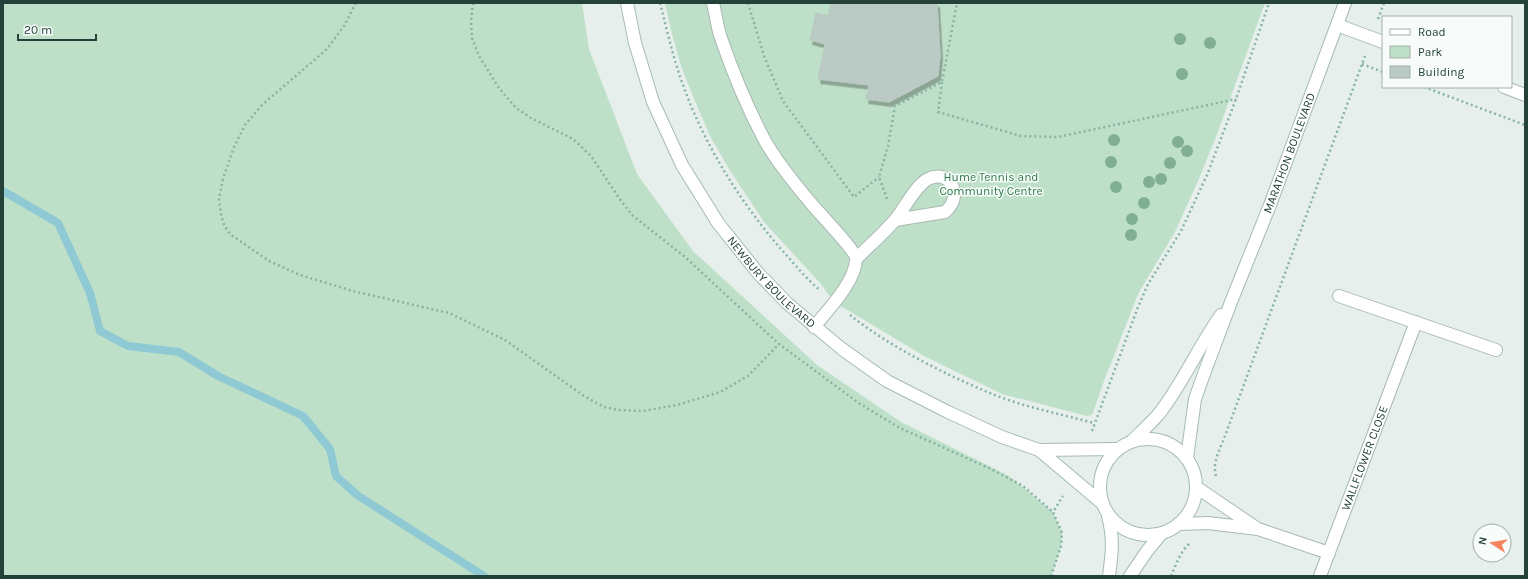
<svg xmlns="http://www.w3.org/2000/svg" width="1528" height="579" viewBox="0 0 1528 579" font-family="Karla,sans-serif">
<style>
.green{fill:#bfe0c8}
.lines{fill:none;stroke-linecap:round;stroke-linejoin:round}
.stream{stroke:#8ec9d4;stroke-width:8}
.building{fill:#bbcac4;stroke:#b8c9c2;filter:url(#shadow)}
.lane-casing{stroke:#a8b8b2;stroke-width:14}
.street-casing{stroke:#a8b8b2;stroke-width:14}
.secondary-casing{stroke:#a4bbb3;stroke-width:14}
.path{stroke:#86b3a5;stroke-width:2.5;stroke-dasharray:2 3;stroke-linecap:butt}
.lane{stroke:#fff;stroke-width:12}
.street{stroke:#fff;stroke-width:12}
.secondary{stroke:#fff;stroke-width:12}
.tree{fill:#80af93}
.labels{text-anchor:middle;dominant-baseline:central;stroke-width:3;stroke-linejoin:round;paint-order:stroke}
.street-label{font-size:12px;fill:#24423a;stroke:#f7fbf9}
.park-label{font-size:12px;fill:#2d7a4b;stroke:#f7fbf9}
</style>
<defs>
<filter id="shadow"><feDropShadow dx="2.5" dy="4.5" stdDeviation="0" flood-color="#0004"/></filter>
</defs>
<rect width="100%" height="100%" fill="#e6efeb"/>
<path class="green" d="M3,3H582L589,49L637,174L693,251L817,365L901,422L1009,476L1053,512L1062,533L1061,546L1051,576H3Z
M665,3H1265L1216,137L1198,181L1174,234L1139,292L1104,381L1092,415L1087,416L1002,394L924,356L834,302L820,283L764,222L729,169L710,136L694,99L681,66L671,30Z"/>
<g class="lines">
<path class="stream" d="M3,191L58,223L90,293L100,331L128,346L179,352L218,376L303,416L330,449L336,476L357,495L484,576"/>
</g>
<path class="building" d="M831,3H937L940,55L938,76L889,102L866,99L869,85L818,79L825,44L810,40L816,13L828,16Z"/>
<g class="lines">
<defs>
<path id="lane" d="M713,3C716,15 717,27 721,38C733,73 747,107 764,139C776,161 794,183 810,202C818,212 855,250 856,258C857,280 827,311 814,327
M856,259C869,246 883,234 895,220C905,208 915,186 928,179C949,168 965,195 945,212L895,220"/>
<g id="street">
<path d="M1337,25L1383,42"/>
<path d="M1504,87L1525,95"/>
<path d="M1339,296L1496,350"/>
<path d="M1196,487L1255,527"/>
<path d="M1179,524L1208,523L1258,529L1329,553"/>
<path id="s1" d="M1320,576L1416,322"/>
</g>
<g id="secondary">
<path id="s2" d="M627,3L635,43L653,102L682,165L718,223L758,273L787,303L842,349L887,381L948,412L1002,437L1039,450L1118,449"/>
<circle cx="1148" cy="487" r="48"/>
<path d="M1132,441C1140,433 1150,424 1158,415C1182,385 1198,347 1221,315"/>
<path d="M1039,450L1103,504"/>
<path id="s3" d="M1187,458L1195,399L1205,371L1231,302L1270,205L1345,3"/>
<path d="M1108,516C1114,539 1112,553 1109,576"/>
<path d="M1130,576L1147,551L1161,534"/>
</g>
</defs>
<use href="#lane" class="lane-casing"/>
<use href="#street" class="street-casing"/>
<use href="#secondary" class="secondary-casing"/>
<path class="path" d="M356,3L344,26L327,49L262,105L245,125L234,147L223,179L219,199L221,214L224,225L230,234L269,261L300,275L353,291L449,313L505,340L584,396L604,407L618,410L643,411L677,405L720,392L748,376L779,344
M473,3L471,21L472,38L479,56L499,88L516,108L531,118L573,139L591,156L619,198L632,215L685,257L779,344L860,404L900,428L991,469L1023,486L1053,512
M660,3C667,30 673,58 683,85C704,144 739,200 780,248C793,262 805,278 820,290
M748,3L764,56L783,101L854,197L879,177
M1378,19L1384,3
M1362,64L1383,72
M942,82L938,112L1021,136L1058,137L1236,99
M1424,87L1525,125
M887,199L879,177L888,146L895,106L942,82L957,3
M850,315C886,344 940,372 983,390C1018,406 1057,413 1094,423
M1092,431L1138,307L1148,284L1181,231L1207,175L1236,99L1269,3
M1216,476C1212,463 1220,449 1225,436L1365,56
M1051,576L1061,546L1062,533L1053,512L1063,496
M1171,576C1176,565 1180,552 1189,544"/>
<use href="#lane" class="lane"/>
<use href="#street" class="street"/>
<use href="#secondary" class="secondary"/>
</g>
<g class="tree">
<circle cx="1180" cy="39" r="6"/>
<circle cx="1210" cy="43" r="6"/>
<circle cx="1182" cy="74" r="6"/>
<circle cx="1114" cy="140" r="6"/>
<circle cx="1178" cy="142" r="6"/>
<circle cx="1187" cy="151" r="6"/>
<circle cx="1111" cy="162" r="6"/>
<circle cx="1170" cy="163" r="6"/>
<circle cx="1161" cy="179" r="6"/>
<circle cx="1149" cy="182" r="6"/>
<circle cx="1116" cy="187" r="6"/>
<circle cx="1144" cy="203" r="6"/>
<circle cx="1132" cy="219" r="6"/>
<circle cx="1131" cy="235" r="6"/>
</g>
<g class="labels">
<g class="street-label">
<text stroke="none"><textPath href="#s3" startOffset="323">MARATHON BOULEVARD</textPath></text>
<text stroke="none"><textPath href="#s2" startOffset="320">NEWBURY BOULEVARD</textPath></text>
<text stroke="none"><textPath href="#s1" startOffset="126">WALLFLOWER CLOSE</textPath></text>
</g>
<g class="park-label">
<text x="991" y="177">Hume Tennis and<tspan x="991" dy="14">Community Centre</tspan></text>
</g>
</g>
<rect width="1528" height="579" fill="none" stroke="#24423a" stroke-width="8"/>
<rect x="1382" y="16" width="130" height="72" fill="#f7fbf9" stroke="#a3b1ad"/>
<rect x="1390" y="29" width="20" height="6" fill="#ffffff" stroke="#a3b1ad"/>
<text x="1418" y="36" font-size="12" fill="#24423a">Road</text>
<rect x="1390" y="46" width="20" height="12" fill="#bfe0c8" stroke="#a3b1ad"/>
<text x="1418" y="56" font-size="12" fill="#24423a">Park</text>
<rect x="1390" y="66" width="20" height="12" fill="#bbcac4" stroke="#a3b1ad"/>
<text x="1418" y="76" font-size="12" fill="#24423a">Building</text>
<g transform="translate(1492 543) rotate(282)"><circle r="19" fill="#f7fbf9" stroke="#a3b1ad"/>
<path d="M0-3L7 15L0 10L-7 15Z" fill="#f4845f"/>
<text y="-6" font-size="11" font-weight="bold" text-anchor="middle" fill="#24423a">N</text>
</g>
<path d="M18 34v6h78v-6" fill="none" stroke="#24423a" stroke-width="2"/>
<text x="24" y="34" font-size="12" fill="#24423a" stroke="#f7fbf9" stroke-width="3" paint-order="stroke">20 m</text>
</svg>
